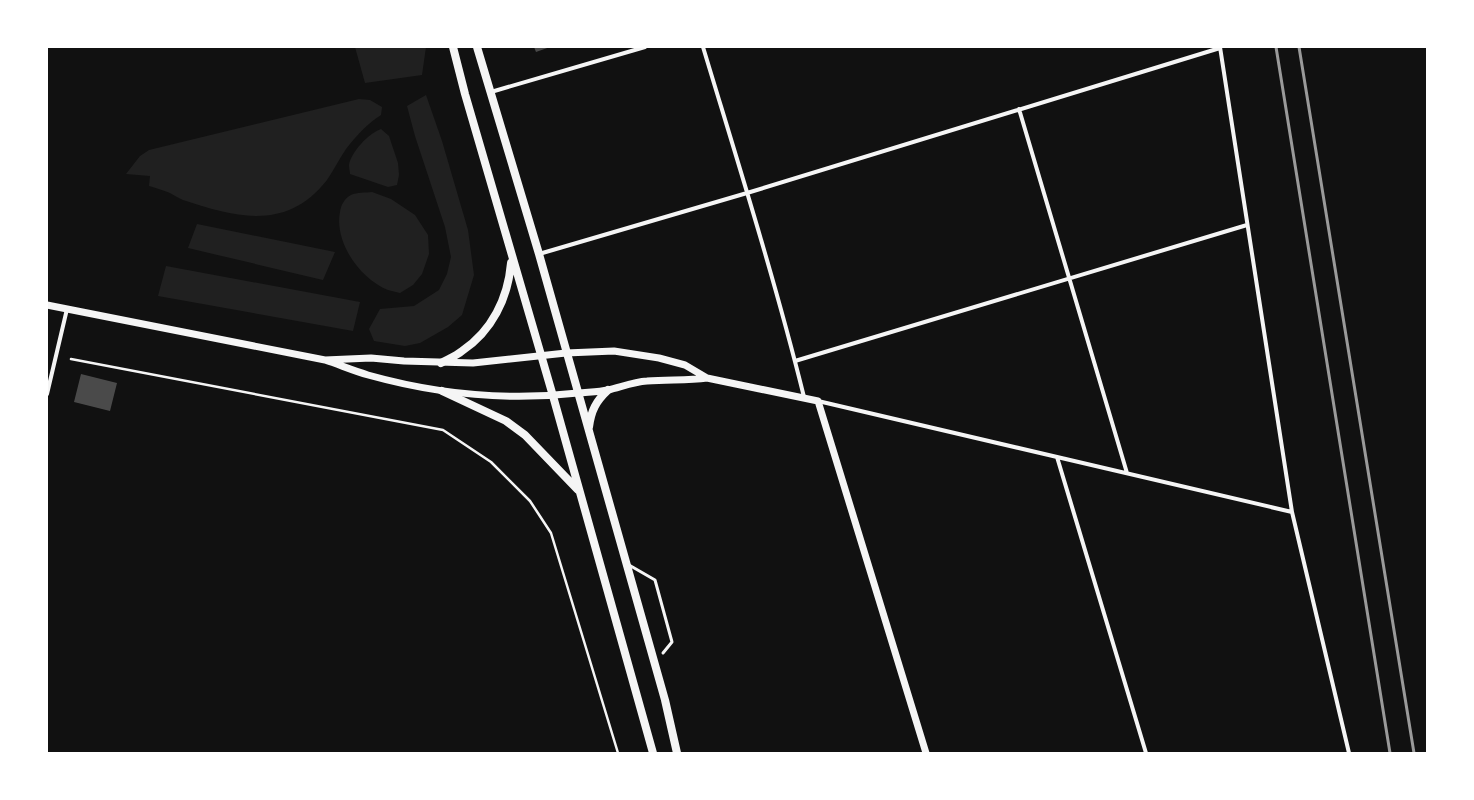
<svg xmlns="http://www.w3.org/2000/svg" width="1474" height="800" viewBox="0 0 1474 800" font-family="'Sofia Sans Condensed',sans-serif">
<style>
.green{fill:#202020}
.building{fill:#4a4a4a}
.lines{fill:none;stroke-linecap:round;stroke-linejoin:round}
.path{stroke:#f5f5f5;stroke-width:2.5}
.service{stroke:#f5f5f5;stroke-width:3}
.minor{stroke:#f5f5f5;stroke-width:4}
.tertiary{stroke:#f5f5f5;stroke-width:7}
.secondary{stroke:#f5f5f5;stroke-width:8}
.rail{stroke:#9a9a9a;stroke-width:3}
</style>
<rect width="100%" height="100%" fill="#111"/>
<path class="green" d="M355,47H426L422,75L365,83Z
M426,95L442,141L468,230L474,275L462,315L448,327L420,343L405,346L374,341L369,329L380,309L414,306L439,290L447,274L451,257L445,227L415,136L407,106Z
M359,99L370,100L382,107L381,115C367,124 356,136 346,149C339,159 334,170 327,180C287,231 237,218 183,200C178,198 174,195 170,193C163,190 156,188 149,186L150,176L126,174L140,156L149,150Z
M381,129L389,136L398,163L399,175L397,185L388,187L350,174C350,172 349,168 349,165C351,152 369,133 381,129Z
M372,192L391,199L415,215L428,235L429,254L422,274L413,285L400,293C396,292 392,291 388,290C360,279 334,242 340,212C341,205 344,199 351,195C357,192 366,193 372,192Z
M197,224L335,252L323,280L188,248Z
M166,266L360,302L353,331L158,296Z"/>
<path class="building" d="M534,47H550L536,52Z
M81,374L117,383L110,411L74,402Z"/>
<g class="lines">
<path class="path" d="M71,359L443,430L491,462L530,501L551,533L618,753"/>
<path class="service" d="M629,565L655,580L672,642L663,653"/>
<path class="minor" d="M703,47C738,163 775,280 804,397
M1220,47L1292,512L1349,753
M491,92L645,47
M1019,109L1127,473
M539,254L747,193L1220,48
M795,361L1247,225
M47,394L67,309
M818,401L1292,512
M1057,457L1146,753"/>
<path class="tertiary" d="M47,305L325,360C340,365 354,371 368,375C436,394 508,401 578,393C588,392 599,392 608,390C621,387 633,382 647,381C667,379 687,381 707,378
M325,360L371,358L404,361L473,363L566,353L614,351L659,358L685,365L707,378L818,401L926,753"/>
<path class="secondary" d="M453,47L465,94L553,396L653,753
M477,47L539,254L665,700L677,753
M441,363C448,359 456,356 462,351C492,331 508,298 511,263
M442,391L506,421L525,435L578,490
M589,427C591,411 596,401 608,390"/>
<path class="rail" d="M1276,47L1390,753
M1299,47L1414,753"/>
</g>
<rect width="1474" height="800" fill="none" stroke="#ffffff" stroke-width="96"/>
</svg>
